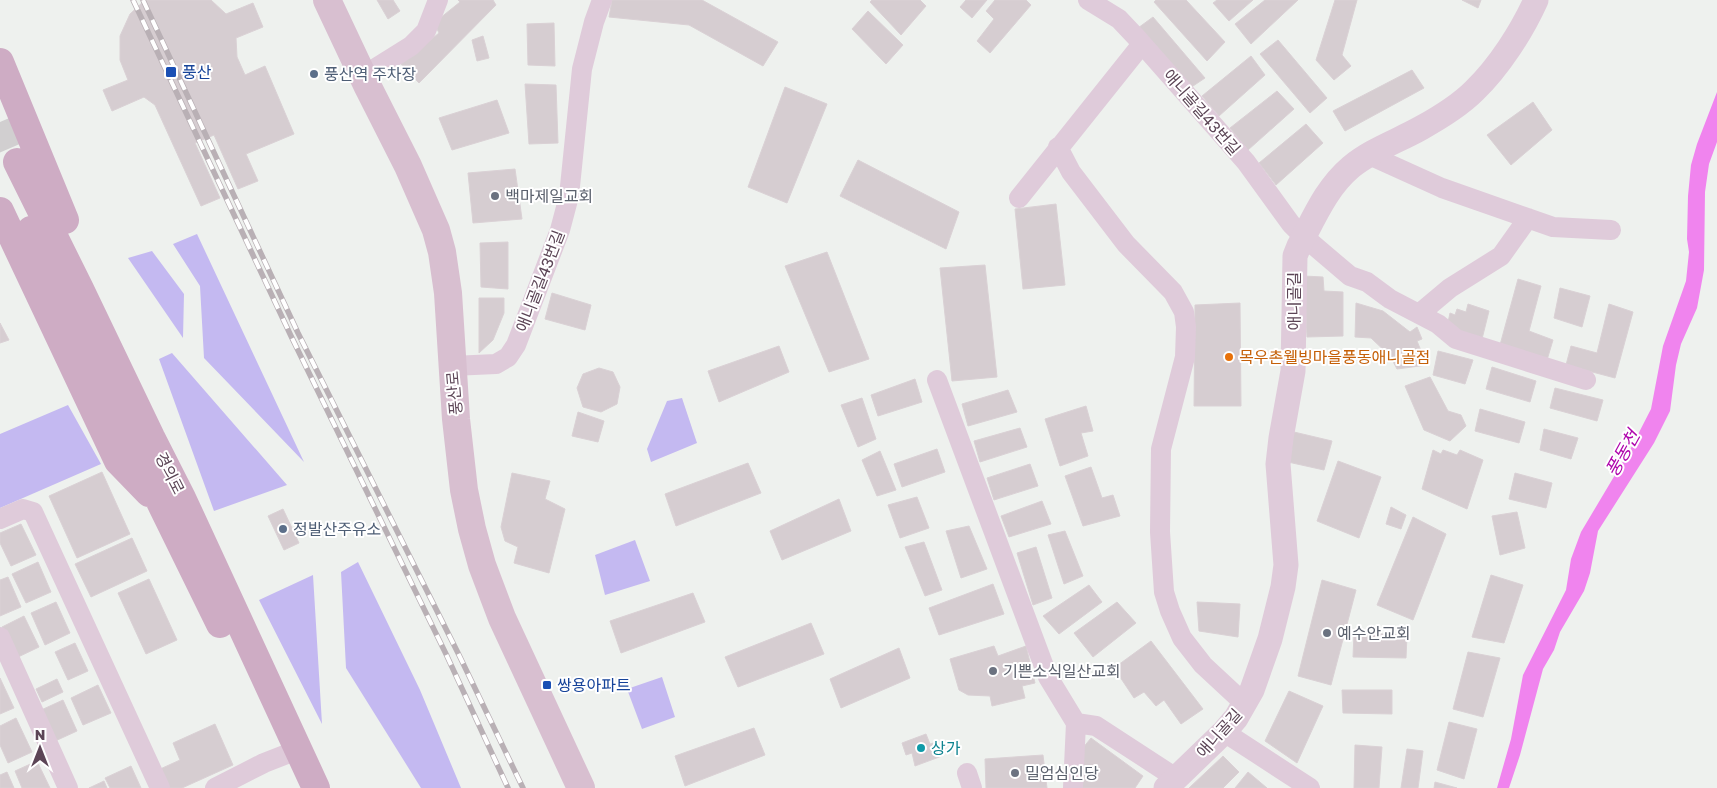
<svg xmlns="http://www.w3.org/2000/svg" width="1717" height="788" viewBox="0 0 1717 788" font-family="'Golos Text','Noto Sans KR',sans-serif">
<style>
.green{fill:#c4b9f1}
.water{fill:#f084ee}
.building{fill:#d6cdd1;stroke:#dad1d5}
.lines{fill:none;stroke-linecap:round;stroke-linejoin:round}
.primary-tunnel{stroke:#d1cfd0;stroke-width:28;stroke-dasharray:28 14;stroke-linecap:butt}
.minor{stroke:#dfcbda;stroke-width:20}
.tertiary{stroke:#dfcbda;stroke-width:25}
.secondary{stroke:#d8bfd0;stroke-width:28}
.primary{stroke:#ceacc4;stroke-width:28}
.rail-casing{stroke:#b9b0b5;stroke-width:5.5}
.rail{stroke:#fff;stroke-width:4;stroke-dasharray:11;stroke-linecap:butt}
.transit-dot{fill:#1a4fb4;stroke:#fff;stroke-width:2}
.service-dot{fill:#5c6f8a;stroke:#fff;stroke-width:2}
.worship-dot{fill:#6b7280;stroke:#fff;stroke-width:2}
.food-dot{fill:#e8710a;stroke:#fff;stroke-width:2}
.culture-dot{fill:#0f9aa8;stroke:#fff;stroke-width:2}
.labels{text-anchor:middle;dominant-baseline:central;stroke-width:4;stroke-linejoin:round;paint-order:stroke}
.transit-label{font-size:16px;fill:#164399;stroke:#fff;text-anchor:start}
.service-label{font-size:16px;fill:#4e5e75;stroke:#fff;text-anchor:start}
.street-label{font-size:16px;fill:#5c4556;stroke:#fff}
.worship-label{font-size:16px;fill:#5b616d;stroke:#fff;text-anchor:start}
.food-label{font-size:16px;fill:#c56008;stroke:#fff;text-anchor:start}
.culture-label{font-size:16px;fill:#0d838f;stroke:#fff;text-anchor:start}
.water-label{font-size:18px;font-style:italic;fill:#af05ac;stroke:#fff}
</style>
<rect width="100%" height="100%" fill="#eef1ee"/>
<path class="green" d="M197,234L304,462L204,358L200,286L173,244Z
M152,251L184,294L183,338L128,258Z
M172,353L287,485L214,511L159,359Z
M682,398L697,443L651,462L647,449L667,401Z
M68,405L101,464L0,508V434Z
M635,540L650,581L605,595L595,555Z
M358,562L420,690L461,788H421L346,668L341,572Z
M313,575L322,724L259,600Z
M662,677L675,717L642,729L627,689Z"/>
<path class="water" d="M1717,92V142L1709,164L1705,192L1704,270L1697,308L1681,344L1676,365L1670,411L1654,443L1598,531L1590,573L1584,591L1560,632L1554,650L1543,669L1520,755L1509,788H1497L1511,739L1523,675L1566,590L1571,559L1581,532L1631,448L1651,409L1663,346L1686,281L1689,252L1687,239L1688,196L1691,165L1697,144Z"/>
<path class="building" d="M145,0H211L226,14L253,3L263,27L236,38L237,57L245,75L265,66L294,134L246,154L258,181L238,189L214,135L195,143L220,198L201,206L155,105L144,97L112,111L103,90L128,80L120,60V36L130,14Z
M377,0H393L400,11L388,19Z
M458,0H493L496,5L419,83L401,64L439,33L434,23L460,2Z
M612,0H702L778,42L763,66L689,25L609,17Z
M872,0H920L926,6L901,35L870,2Z
M966,0H987L972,18L960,7Z
M995,0H1026L1031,5L990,53L977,41L994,19L986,11Z
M1156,0H1186L1225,42L1207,61L1154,2Z
M1217,0H1253L1229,21L1213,3Z
M1265,0H1298L1251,44L1235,24Z
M1335,0H1357L1342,55L1351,66L1334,80L1316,60Z
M1462,0H1481L1478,8Z
M868,11L903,45L886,64L852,29Z
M1153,17L1205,78L1190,88L1138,28Z
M554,23L555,66L528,65L527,24Z
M483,36L489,58L477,61L472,40Z
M1278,40L1327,98L1310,113L1260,54Z
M1251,56L1265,75L1219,116L1202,96Z
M1412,70L1424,88L1345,131L1333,111Z
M525,84L556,85L558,143L529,144Z
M785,87L827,104L787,203L748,187Z
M1277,91L1294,109L1248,150L1230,128Z
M497,100L509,133L452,150L439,118Z
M1533,102L1552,130L1511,165L1487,135Z
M1306,124L1323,143L1276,185L1259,163Z
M858,160L959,212L946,249L840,196Z
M515,169L522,219L473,223L468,173Z
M1056,204L1065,285L1023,289L1015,209Z
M508,242V289L481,287L480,243Z
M827,252L869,359L829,372L785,266Z
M985,265L997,377L952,381L940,268Z
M1304,276L1323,277L1324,291L1343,292V336L1307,337Z
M1518,279L1541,286L1529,331L1553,340L1547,360L1500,345Z
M1560,288L1590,296L1582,327L1554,318Z
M552,293L591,305L585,330L545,319Z
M479,298H504V313L493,340L479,353Z
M1240,303L1241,406H1194L1195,305Z
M1356,303L1383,311L1410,332L1417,327L1422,339L1417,341L1427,365L1397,369L1390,356L1371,338L1355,337Z
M1468,304L1489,311L1482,339L1447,327L1450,313L1455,315L1457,309L1466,312Z
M1609,304L1633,312L1615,378L1566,365L1571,346L1597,353Z
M0,323L9,340L0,343Z
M779,346L789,372L719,402L708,371Z
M1438,351L1473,360L1465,384L1433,375Z
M1492,367L1536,381L1530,402L1486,389Z
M599,368L613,372L620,387L617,404L601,412L583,407L577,388L583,374Z
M1430,377L1448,411L1461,415L1466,426L1450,441L1424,430L1405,386Z
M915,379L922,402L878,416L871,395Z
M1555,388L1603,400L1597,421L1550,408Z
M1008,390L1017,412L968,426L962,404Z
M862,398L876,439L858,447L841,405Z
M1086,406L1093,431L1081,433L1088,456L1060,466L1045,419Z
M1480,409L1525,422L1519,443L1475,431Z
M578,412L604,421L598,442L572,436Z
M1020,428L1027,447L980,462L974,441Z
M1544,429L1578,438L1571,459L1540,450Z
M1294,432L1332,441L1324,470L1288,462Z
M937,449L945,472L902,487L894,464Z
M1433,450L1441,454L1443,450L1457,455L1460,450L1483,460L1467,509L1422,489Z
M880,451L896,490L877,496L862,460Z
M1338,461L1381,477L1359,538L1317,521Z
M748,463L761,493L676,526L665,494Z
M1030,464L1038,486L994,500L987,478Z
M1091,467L1102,498L1113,495L1120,516L1083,526L1065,476Z
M102,472L130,534L77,558L49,496Z
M512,473L550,481L545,499L565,509L549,573L514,563L518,547L505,541L501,527Z
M1515,473L1552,483L1546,508L1509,499Z
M917,497L929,528L900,538L888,505Z
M839,499L851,531L782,560L770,531Z
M1042,501L1051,524L1009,537L1001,516Z
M1391,507L1406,515L1401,529L1386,524Z
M283,509L299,543L284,550L268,516Z
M1517,512L1525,548L1500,555L1492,516Z
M1413,517L1446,534L1413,620L1377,605Z
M21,524L36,555L11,566L0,543V533Z
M969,526L987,569L961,578L946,531Z
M1065,531L1083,576L1064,584L1048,535Z
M132,538L147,571L91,597L75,564Z
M924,542L942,590L925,596L905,547Z
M1036,547L1052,598L1033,605L1017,553Z
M38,562L51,592L26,603L12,574Z
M1491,575L1523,585L1504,643L1472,637Z
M8,577L21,607L0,616V580Z
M149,579L177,640L146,654L118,593Z
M1322,580L1356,590L1331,685L1298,676Z
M993,584L1004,614L939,635L929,608Z
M1089,585L1102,602L1059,634L1043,616Z
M693,593L705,622L621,653L610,621Z
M56,602L70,633L45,645L31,613Z
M1117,602L1136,623L1093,657L1074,633Z
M1197,602L1240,604L1238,637L1199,631Z
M24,616L39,647L16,658L2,627Z
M811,623L824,654L738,687L725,657Z
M1354,633L1407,635L1406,658L1353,657Z
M1151,641L1203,709L1181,724L1164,700L1156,706L1144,692L1134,698L1114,668Z
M75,643L88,671L68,680L55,652Z
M994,646L998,656L1026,646L1035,683L1022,686L1025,698L992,706L990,696L968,695L959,690L950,659Z
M899,648L910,678L841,708L830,679Z
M1468,652L1500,658L1483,717L1453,709Z
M0,678L14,708L0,714Z
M57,679L63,692L42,702L36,689Z
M98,685L111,713L83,725L71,698Z
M1342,690H1392V714L1343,713Z
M1289,691L1323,706L1297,763L1265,741Z
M63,700L77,731L53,742L39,711Z
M16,718L32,752L8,763L0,745V726Z
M1449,722L1477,729L1464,779L1437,770Z
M215,724L233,765L182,788H166L158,770L180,760L173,743Z
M754,728L765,755L685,786L675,756Z
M926,734L930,744L937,742L942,756L915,766L912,753L906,755L902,743Z
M1091,738L1143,776L1135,788H1081L1082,749Z
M1355,745L1382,747L1379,788H1354Z
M1407,749L1423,751L1418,788H1401Z
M1043,755L1047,788H986L985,759Z
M1223,756L1239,772L1223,788H1189Z
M37,761L50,788H22L15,771Z
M131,766L141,788H110L105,778Z
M7,772L14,788H0V775Z
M1248,772L1267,788H1235Z
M104,781L107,788H89Z
M1435,782L1457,788H1434Z"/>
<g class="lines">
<path class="primary-tunnel" d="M0,122L17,162"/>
<path class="minor" d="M1088,0L1119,19L1136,37L1246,162L1291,224L1304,237L1350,276L1367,282L1390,299L1438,324L1456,339L1586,380
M363,76L411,46L426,31L438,0
M1058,147L1071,172L1126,244L1173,292L1184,312L1186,327L1185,357L1161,449L1160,532L1164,592L1170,611L1182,638L1203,665L1245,704
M1369,155L1442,188L1553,227L1611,230
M1019,198L1142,44
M1419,314L1450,288L1501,256L1528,218
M452,366L496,364L508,357L516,345L560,230L569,196L582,69L594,22L602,0
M937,380L1048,677L1076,723L1073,788
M0,519L23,509L33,512L160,788
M0,637L68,788
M1076,723L1096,726L1176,778
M1224,732L1310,788
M967,773L972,788
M215,788L264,763L287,754"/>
<path class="tertiary" d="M1166,788L1224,732L1236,718L1252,690L1270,639L1283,587L1286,565L1278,464L1281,438L1293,371L1295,256L1299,246C1314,218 1326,188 1351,167C1371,150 1398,141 1421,128C1439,118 1459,106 1474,91C1499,67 1522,31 1536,0"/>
<path class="secondary" d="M327,0L368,87L408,166L436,230L442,252L448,293L456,419L464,490L472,529L482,565L502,618L581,788"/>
<path class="primary" d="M0,62L65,220
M17,162L80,289L151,437L182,498L316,788
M0,211L118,461L149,493
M31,230L163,508L220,624"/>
<defs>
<path id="rail" d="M133,0L291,336L446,654L508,788
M143,0L298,333L459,655L523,788"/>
</defs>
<use href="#rail" class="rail-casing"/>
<use href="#rail" class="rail"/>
</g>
<g class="transit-dot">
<rect x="165" y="66" width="12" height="12" rx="2.5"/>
<rect x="542" y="680" width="10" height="10" rx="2.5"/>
</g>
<g class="service-dot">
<circle cx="314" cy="74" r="5"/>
<circle cx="283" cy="529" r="5"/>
</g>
<g class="worship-dot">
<circle cx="495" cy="196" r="5"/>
<circle cx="1327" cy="633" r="5"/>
<circle cx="993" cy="671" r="5"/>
<circle cx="1015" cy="773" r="5"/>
</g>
<circle class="food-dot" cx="1229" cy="357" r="5"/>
<circle class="culture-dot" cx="921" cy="748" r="5"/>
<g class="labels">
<g class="transit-label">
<text x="182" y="72">풍산</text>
<text x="557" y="685">쌍용아파트</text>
</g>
<g class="service-label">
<text x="324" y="74">풍산역 주차장</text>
<text x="293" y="529">정발산주유소</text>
</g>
<g class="street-label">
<text transform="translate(1202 112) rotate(49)">애니골길43번길</text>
<text transform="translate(540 281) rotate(-69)">애니골길43번길</text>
<text transform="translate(1294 301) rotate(-90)">애니골길</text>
<text transform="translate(454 393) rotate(-95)">풍산로</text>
<text transform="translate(170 473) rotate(63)">경의로</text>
<text transform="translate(1219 733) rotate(-48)">애니골길</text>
</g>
<g class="worship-label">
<text x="505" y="196">백마제일교회</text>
<text x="1337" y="633">예수안교회</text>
<text x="1003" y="671">기쁜소식일산교회</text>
<text x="1025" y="773">밀엄심인당</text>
</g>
<g class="food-label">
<text x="1239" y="357">목우촌웰빙마을풍동애니골점</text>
</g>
<g class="culture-label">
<text x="931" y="748">상가</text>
</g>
<g class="water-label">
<text transform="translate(1622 453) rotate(-61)">풍동천</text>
</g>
</g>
<g transform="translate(40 748)" stroke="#ffffff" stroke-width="4" paint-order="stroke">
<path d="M0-4L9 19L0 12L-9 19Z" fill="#5c4556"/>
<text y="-8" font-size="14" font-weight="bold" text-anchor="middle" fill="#5c4556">N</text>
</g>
</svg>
